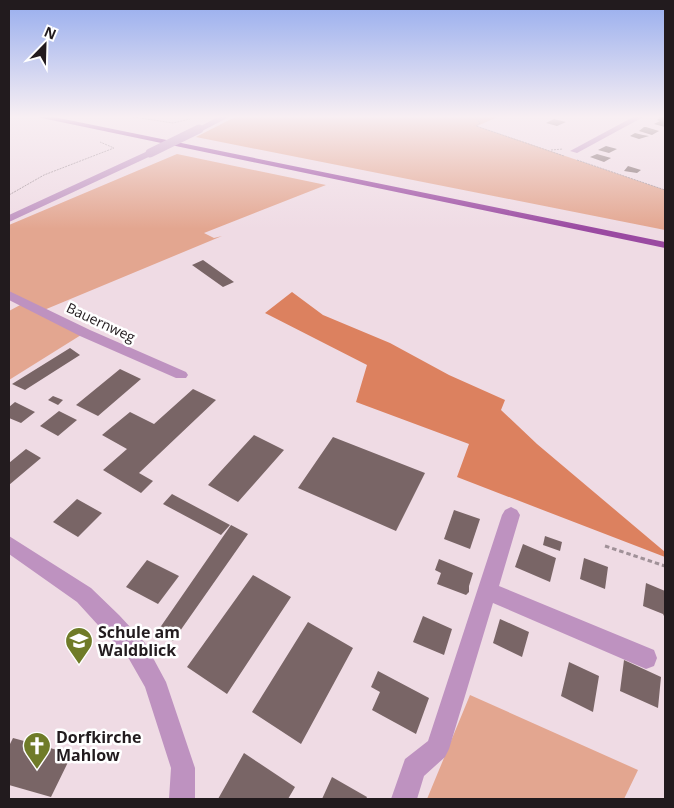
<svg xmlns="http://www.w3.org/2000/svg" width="674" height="808" viewBox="0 0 674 808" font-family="'Open Sans',sans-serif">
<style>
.green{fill:#e3a690}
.forest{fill:#dc815f}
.building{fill:#796566}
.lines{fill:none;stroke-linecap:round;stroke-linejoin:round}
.path-far1{stroke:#a09198;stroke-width:1;stroke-dasharray:2 1;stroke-linecap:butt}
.path{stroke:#a09198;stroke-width:3;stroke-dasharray:4.5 3;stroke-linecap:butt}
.minor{fill:#be92c0;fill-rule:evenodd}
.major{fill:#9a4aa1;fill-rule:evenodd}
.minor-bridge{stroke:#be92c0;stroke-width:9}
.labels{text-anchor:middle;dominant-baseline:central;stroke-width:5;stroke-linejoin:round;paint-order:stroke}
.street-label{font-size:14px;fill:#221b1e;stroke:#fff}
.near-poi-label{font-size:16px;font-weight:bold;fill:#221b1e;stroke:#fff;text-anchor:start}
</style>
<rect width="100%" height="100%" fill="#efdbe4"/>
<path class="green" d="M237,116H500L477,126L665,190V230L196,137Z
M177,154L326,185L204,233L214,238L222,236L44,310L9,292V225Z
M22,304L81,335L9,380V311Z
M470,695L638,770L624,799H427Z"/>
<path class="forest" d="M292,292L323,315L390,343L449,375L505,400L501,410L537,444L665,552V557L457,477L469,444L356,402L367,365L265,313Z"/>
<path class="building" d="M665,116V127L654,124L660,121L657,120L660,118L657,116Z
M554,119L566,122L557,126L546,123Z
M644,127H646L659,131L652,135L639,131Z
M635,133L643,135L649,136L639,139L630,136Z
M606,146L617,149L609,153L598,150Z
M597,154L611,158L604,162L590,157Z
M628,166L641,170L637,173L624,171Z
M203,260L234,282L223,287L192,265Z
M70,348L80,355L25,390L12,384Z
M120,369L141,379L98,416L76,405Z
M193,389L216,400L139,473L153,481L141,493L103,470L127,449L102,435L130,412L154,424Z
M53,396L63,400L58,405L48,400Z
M15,402L35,412L21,423L9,418V407Z
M59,411L77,420L58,436L40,426Z
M254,435L284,450L238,502L208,485Z
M333,437L425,473L396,531L298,488Z
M26,449L41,458L9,485V463Z
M172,494L230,525L221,535L163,504Z
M77,499L102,513L78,537L53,522Z
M454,510L480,519L470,549L444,539Z
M231,525L248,534L173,641L157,632Z
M545,536L562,542L560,551L543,545Z
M523,544L556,558L550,582L515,567Z
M584,558L608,567L605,589L580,579Z
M439,559L473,573L469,586V592L466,595L437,584L441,573L435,570Z
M147,560L179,576L158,604L126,587Z
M253,575L291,597L227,694L187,667Z
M646,583L665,591V618L663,614L643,606Z
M423,616L452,629L444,655L413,642Z
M500,619L529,632L522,657L493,643Z
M308,622L353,648L301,744L252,712Z
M624,660L661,677L658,708L620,691Z
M569,662L599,676L593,712L561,696Z
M378,671L429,698L416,734L372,710L380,692L371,687Z
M13,738L72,754L51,797L9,785V746Z
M244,753L295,787L288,799H218Z
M332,777L367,797L366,799H322Z"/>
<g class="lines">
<path class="path-far1" d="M127,116L173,123L190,119
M474,116L480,123L476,126L564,156
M551,150L563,149
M577,160L665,190
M9,195L44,175L114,148L100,142"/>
<path class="path" d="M605,546L665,566"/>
<path class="minor" d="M220,116H231L202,131L195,129Z
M635,116H645L577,153L570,151Z
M150,150L153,151V155L9,222V215Z
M9,291L90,330L186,372L188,375L186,378H176L80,336L9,300Z
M511,507L517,510L520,515L499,586L654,650L657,658L654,666L646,669L493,603L449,749L445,757L424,776L417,799H391L405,759L428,741L502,515L505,510Z
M9,536L91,588L119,615L145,643L166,682L195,768V799H169L171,768L145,687L129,659L77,602L9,554Z"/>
<path class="major" d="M32,116H49L665,242V248Z"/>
<path class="minor-bridge" d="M150,153L199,129"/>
</g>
<linearGradient id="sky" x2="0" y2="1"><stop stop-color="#97adee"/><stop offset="0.51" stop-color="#f8eff3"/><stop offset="1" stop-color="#f8eff3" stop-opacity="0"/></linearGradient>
<rect width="674" height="229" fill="url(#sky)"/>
<defs>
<symbol id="school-pin" viewBox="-11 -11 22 30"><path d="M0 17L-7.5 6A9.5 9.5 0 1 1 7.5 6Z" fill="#6f7b28" stroke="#fff"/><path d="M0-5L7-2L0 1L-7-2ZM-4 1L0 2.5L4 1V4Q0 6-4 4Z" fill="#fff"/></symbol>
<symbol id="church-pin" viewBox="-11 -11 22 30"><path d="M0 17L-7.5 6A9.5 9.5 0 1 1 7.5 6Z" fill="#6f7b28" stroke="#fff"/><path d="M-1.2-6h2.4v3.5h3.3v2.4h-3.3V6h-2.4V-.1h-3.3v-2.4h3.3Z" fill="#fff"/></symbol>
</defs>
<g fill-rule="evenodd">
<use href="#school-pin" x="63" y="625" width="32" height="43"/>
<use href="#church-pin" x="21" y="730" width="32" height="43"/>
</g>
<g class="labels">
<g class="street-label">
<text transform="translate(101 322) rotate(25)">Bauernweg</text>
</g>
<g class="near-poi-label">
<text x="98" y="632">Schule am<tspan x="98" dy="18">Waldblick</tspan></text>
<text x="56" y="737">Dorfkirche<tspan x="56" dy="18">Mahlow</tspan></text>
</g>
</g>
<rect width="674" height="808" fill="none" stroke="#221b1e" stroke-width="20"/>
<g transform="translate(45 45) rotate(23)" stroke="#ffffff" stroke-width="4" paint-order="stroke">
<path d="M0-4L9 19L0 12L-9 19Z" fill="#221b1e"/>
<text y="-8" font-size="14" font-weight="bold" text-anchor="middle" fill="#221b1e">N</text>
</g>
</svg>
